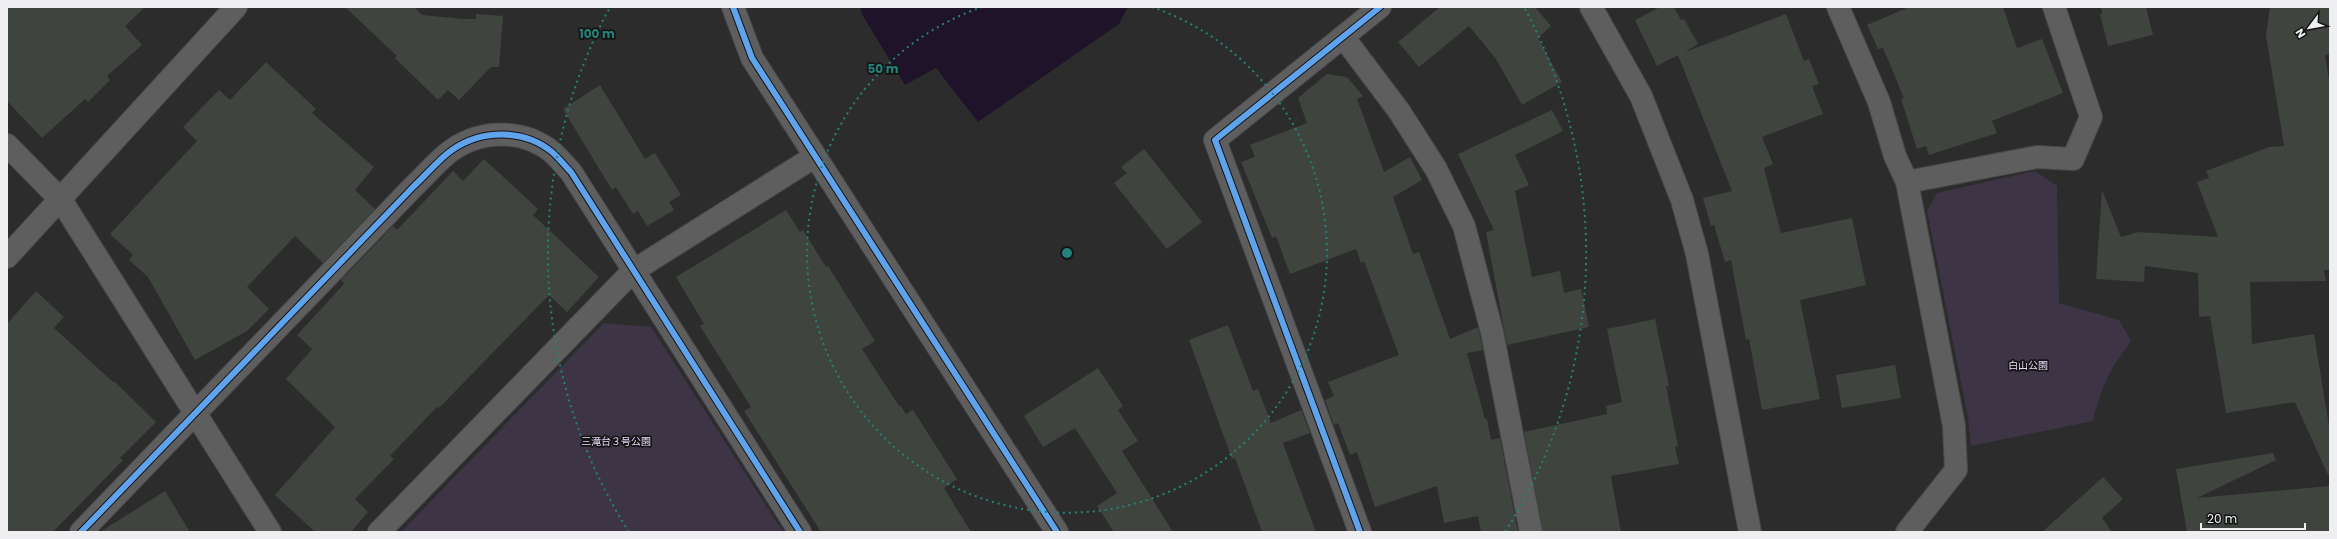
<svg xmlns="http://www.w3.org/2000/svg" width="2337" height="539" viewBox="0 0 2337 539" font-family="Poppins,'Noto Sans JP',sans-serif">
<style>
.green{fill:#3d3546}
.water{fill:#1f1329}
.building{fill:#3f443f}
.lines{fill:none;stroke-linecap:round;stroke-linejoin:round}
.minor-casing{stroke:#49484a;stroke-width:24}
.tertiary-casing{stroke:#49484a;stroke-width:24}
.minor{stroke:#5e5e5f;stroke-width:22}
.tertiary{stroke:#5e5e5f;stroke-width:22}
.cycleway-casing{stroke:#141415;stroke-width:8}
.cycleway{stroke:#60a3ed;stroke-width:6}
.ring{fill:none;stroke:#25827b;stroke-width:2;stroke-dasharray:2 4}
.labels{text-anchor:middle;dominant-baseline:central;stroke-width:3.5;stroke-linejoin:round;paint-order:stroke}
.park-label{font-size:10px;fill:#e9d9fa;stroke:#141415}
.centre{fill:#25827b;stroke:#141415;stroke-width:2}
.ring-label{font-size:12px;text-anchor:middle;font-weight:bold;fill:#25827b;stroke:#141415;stroke-width:3.5;stroke-linejoin:round;paint-order:stroke}
</style>
<rect width="100%" height="100%" fill="#2c2c2d"/>
<path class="green" d="M2035,171L2057,186L2059,303L2119,320L2131,341C2109,371 2102,385 2093,421L1971,446L1968,417L1927,211L1937,193Z
M604,323L651,327L783,532H401Z"/>
<path class="water" d="M860,7H1128L1119,24L978,122L936,68L905,85L863,16Z"/>
<path class="building" d="M7,7H145L125,26L142,45L107,76L110,80L88,102L85,99L42,138L7,101Z
M345,7H414L422,15L463,19H476V14L503,16L499,67H491L459,100L448,90L438,100L395,58L397,56Z
M1440,7H1535L1551,26L1538,38L1562,82L1522,105L1496,59L1469,26L1419,67L1398,42Z
M1660,7H1674L1681,20L1684,19L1698,44L1685,52L1786,14L1804,61L1809,59L1819,84L1812,86L1823,114L1762,137L1773,164L1764,168L1781,233L1852,218L1866,285L1800,300L1820,399L1762,410L1749,339L1746,340L1731,260L1725,262L1714,225L1711,226L1703,198L1732,191L1678,55L1657,66L1635,20Z
M1909,7H2003L2017,48L2042,39L2063,93L1992,121L1997,133L1929,155L1926,146L1917,149L1901,99L1904,98L1883,48L1878,49L1867,25Z
M2101,7H2146L2153,35L2108,46L2100,14H2102Z
M2270,7H2330V54L2325,55L2330,86V270H2324L2326,281L2250,282L2252,344L2314,334L2330,432V474L2328,475L2295,402L2226,413L2210,316L2199,317L2198,273L2145,266L2144,282L2096,279L2102,190L2121,237L2138,232L2218,237L2197,182L2209,178L2206,171L2269,147L2284,146L2266,35Z
M266,62L316,109L312,113L374,167L355,190L375,209L323,263L295,236L247,287L269,309L247,331L195,360L148,277L129,260L133,255L110,234L197,141L183,127L219,90L230,100Z
M1327,74L1347,77L1363,96L1357,99L1384,172L1410,157L1422,180L1393,197L1413,254L1419,252L1450,339L1478,327L1483,350L1467,353L1485,419H1487L1491,440L1500,438L1518,532H1481L1478,516L1444,523L1437,486L1375,507L1357,452L1350,455L1338,423L1334,425L1325,400L1334,396L1328,382L1399,355L1364,261L1361,263L1356,249L1290,274L1276,236L1272,238L1241,162L1255,157L1250,145L1307,123L1298,98Z
M600,85L645,159L655,153L681,195L669,202L674,210L647,226L638,211L633,214L616,187L612,190L563,109Z
M1552,110L1563,131L1515,155L1529,185L1515,191L1532,277L1560,271L1564,293L1581,289L1589,327L1507,345L1486,232L1494,230L1458,154Z
M1144,149L1202,222L1167,249L1114,183L1127,173L1121,167Z
M484,159L538,209L533,215L599,277L567,312L549,295L439,408L437,407L390,456L394,459L355,499L368,512L351,532H315L275,495L335,427L286,379L312,349L297,335L344,284L341,280L393,226L397,230L453,171L463,181Z
M786,210L800,232L803,230L826,267L828,266L875,341L862,349L899,406L900,405L906,414L913,410L957,479L944,488L971,532H821L744,411L751,407L700,326L704,324L676,277Z
M36,291L64,317L54,328L113,382L114,381L156,422L120,458L123,460L53,532H7V324Z
M1655,319L1669,386H1666L1678,446L1675,447L1679,464L1611,476L1621,532H1543L1524,432L1607,414L1606,406L1622,402L1607,329Z
M1228,325L1253,391L1258,389L1271,423L1301,410L1310,433L1283,443L1316,532H1262L1235,458L1232,459L1189,340Z
M1895,365L1901,398L1842,408L1836,375Z
M1098,368L1123,406L1118,410L1138,441L1122,451L1173,532H1114L1097,506L1117,493L1075,428L1043,447L1024,416Z
M2273,453L2276,460L2197,498L2330,486V532H2187L2176,469Z
M2103,477L2123,499L2102,518L2112,532H2042Z
M165,491L190,532H100Z"/>
<g class="lines">
<defs>
<path id="minor" d="M1591,7L1641,96L1682,200L1697,254L1750,532
M1838,7L1879,102L1895,156L1907,182L1954,426L1956,470L1907,532
M1344,38L1399,111L1436,169L1464,226L1492,332L1531,532
M7,145L61,200
M1907,182L2037,157L2073,159L2091,117L2054,7
M81,532L414,186C427,174 439,159 452,150C482,129 524,129 552,152C559,158 565,166 571,172L800,532
M379,532L633,271L814,157
M1360,532L1215,140L1380,7"/>
<path id="tertiary" d="M733,7L752,58L1057,532
M61,200L270,532
M7,257L236,7"/>
</defs>
<use href="#minor" class="minor-casing"/>
<use href="#tertiary" class="tertiary-casing"/>
<use href="#minor" class="minor"/>
<use href="#tertiary" class="tertiary"/>
<defs>
<path id="cycleway" d="M733,7L752,58L1057,532
M81,532L414,186C427,174 439,159 452,150C482,129 524,129 552,152C559,158 565,166 571,172L800,532
M1360,532L1215,140L1380,7"/>
</defs>
<use href="#cycleway" class="cycleway-casing"/>
<use href="#cycleway" class="cycleway"/>
</g>
<g class="ring">
<path d="M1152 7A260 260 0 1 1 982 7"/>
<path d="M629 532A519 519 0 0 1 609 9M1525 9A519 519 0 0 1 1505 532"/>
</g>
<g class="labels">
<g class="park-label">
<text x="2028" y="365">白山公園</text>
<text x="616" y="441">三滝台３号公園</text>
</g>
</g>
<circle cx="1067" cy="253" r="6" class="centre"/>
<g class="ring-label">
<text x="597" y="38">100 m</text>
<text x="883" y="73">50 m</text>
</g>
<rect width="2337" height="539" fill="none" stroke="#efeef0" stroke-width="16"/>
<g transform="translate(2309 28) rotate(238)" stroke="#141415" stroke-width="3" paint-order="stroke">
<path d="M0-3L7 15L0 10L-7 15Z" fill="#efeef0"/>
<text y="-6" font-size="11" font-weight="bold" text-anchor="middle" fill="#efeef0">N</text>
</g>
<path d="M2201 523v6h104v-6" fill="none" stroke="#efeef0" stroke-width="2"/>
<text x="2207" y="523" font-size="12" fill="#efeef0" stroke="#141415" stroke-width="3" paint-order="stroke">20 m</text>
</svg>
